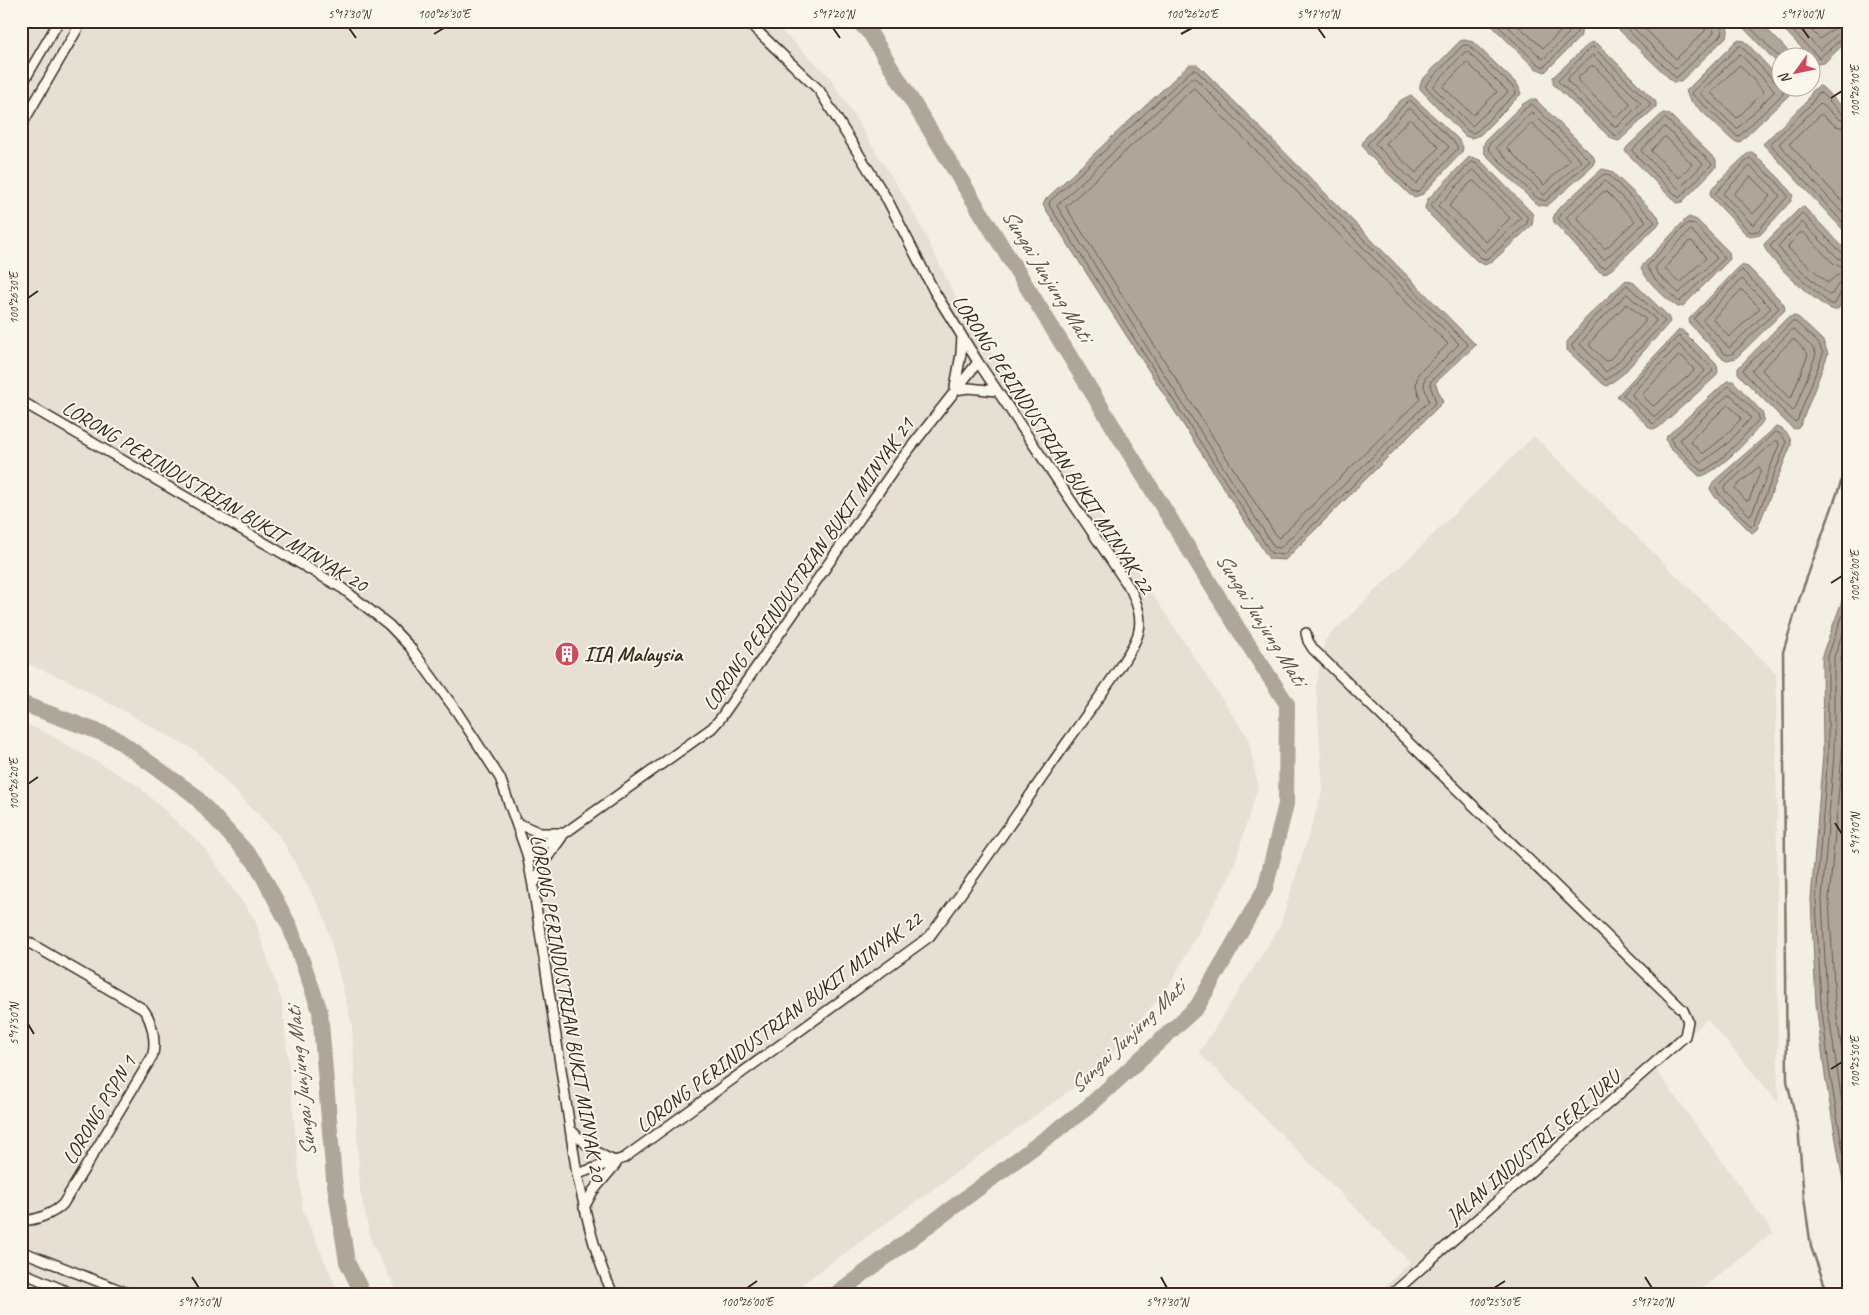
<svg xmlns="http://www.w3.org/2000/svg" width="1869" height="1315" viewBox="0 0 1869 1315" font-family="Caveat,sans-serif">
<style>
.built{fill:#e5dfd4}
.water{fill:#afa69a;stroke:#817468}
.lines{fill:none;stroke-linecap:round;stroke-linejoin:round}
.shore{stroke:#695c50;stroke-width:1}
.stream{stroke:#817468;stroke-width:2.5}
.river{stroke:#afa69a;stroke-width:16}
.minor-casing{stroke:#3b2a1e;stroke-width:12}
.minor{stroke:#fbf7ec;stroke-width:9}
.ticks{fill:none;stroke:#3b2a1e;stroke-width:2}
.labels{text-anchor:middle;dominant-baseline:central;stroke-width:4;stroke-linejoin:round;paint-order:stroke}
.street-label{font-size:21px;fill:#3b2a1e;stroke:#fbf7ec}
.poi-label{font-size:21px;font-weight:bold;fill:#3b2a1e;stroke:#fbf7ec;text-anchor:start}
.water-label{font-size:22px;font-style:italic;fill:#645549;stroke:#fbf7ec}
.neatline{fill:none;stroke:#3b2a1e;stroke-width:2}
.ticks-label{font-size:12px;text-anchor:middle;fill:#3b2a1e}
</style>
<rect width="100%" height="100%" fill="#f3efe4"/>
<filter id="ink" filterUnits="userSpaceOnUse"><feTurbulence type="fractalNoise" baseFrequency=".02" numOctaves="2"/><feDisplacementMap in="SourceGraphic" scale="10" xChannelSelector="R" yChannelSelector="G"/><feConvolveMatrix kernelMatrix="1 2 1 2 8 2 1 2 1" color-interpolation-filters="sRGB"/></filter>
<g filter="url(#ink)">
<path class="built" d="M21,21H771L830,77L915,215L959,304L1248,738L1258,786L1232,872L1168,987L1098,1070L788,1294H399L372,1244L360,1192L352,1024L324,916L282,839L196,751L69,681L21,661Z
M1534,436L1776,673L1778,1102L1707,1019L1656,1070L1773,1232L1695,1294H1378L1410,1262L1199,1053L1280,926L1323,790L1316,687L1325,640Z
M21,722L43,731L137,785L202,845L255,920L282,1002L303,1211L339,1294H21Z"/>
<path class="water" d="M1487,21H1575C1581,26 1583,30 1580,37L1545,72L1535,68Z
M1614,21H1722C1726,26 1730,29 1727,36L1680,82H1673L1614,25Z
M1737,21H1759L1794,57L1782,58L1781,67Z
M1776,21H1848V40L1824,63L1817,64Z
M1464,40L1473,42L1518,85L1521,94L1480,135L1471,138L1465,136L1420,89V84L1422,80L1460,41Z
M1737,40L1745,41L1781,81L1782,88H1787L1789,95L1739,143L1732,140L1689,99L1686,91Z
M1591,42L1598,44L1656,102V107L1619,141L1612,139L1553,84V77Z
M1189,65H1198L1476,345L1435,383L1443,402L1285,560L1269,559L1043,205L1046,199Z
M1819,86L1822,87L1848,112V235L1763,144L1807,101L1813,90Z
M1411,95L1458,139L1463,147L1462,152L1423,194L1415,197L1410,195L1367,153L1362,144L1366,137L1401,100Z
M1531,99L1536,100L1593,156L1595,160L1592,167L1547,206L1538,205L1534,202L1485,154C1483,148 1483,145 1486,140L1523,104Z
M1663,113L1669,114L1716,160V167L1682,202L1676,203L1625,151L1627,147Z
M1749,152H1752L1756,155L1780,179L1793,195L1791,201L1760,235L1751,237L1747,235L1712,198L1710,195L1713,187Z
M1471,157L1480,160L1532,213L1533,217L1532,225L1493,261L1485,265L1477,261L1426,211L1425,207L1428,199L1468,158Z
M1602,169L1611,171L1658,216L1660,223L1612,269L1604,274L1597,270L1554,222L1553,218L1557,210Z
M1801,207H1804L1848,252V287L1839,308L1835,310C1822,309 1763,256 1764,244Z
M1689,217L1697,220L1729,252L1730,259L1683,306L1678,307C1667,300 1644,279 1641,267L1686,219Z
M1741,265L1748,267L1784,304L1785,310L1736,358L1727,360L1721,357L1690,324L1689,319Z
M1626,280L1634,283L1668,316L1670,322L1623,374L1607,386L1603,384L1567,350V342L1585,319Z
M1794,316L1798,317L1823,341L1828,354L1801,424C1799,428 1798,430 1792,428L1743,379L1738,373V368L1787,318Z
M1679,330H1682L1717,365L1718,372L1714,378L1658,428L1651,429L1617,396Z
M1727,381H1733L1762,412L1764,419C1758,432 1712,478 1699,476L1669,447L1666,439L1667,436Z
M1776,427C1784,428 1792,437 1791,445L1757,529L1752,533L1715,497L1710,489L1714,481Z
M1848,585V1211L1825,1075L1816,1004L1811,899L1823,754L1822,655Z"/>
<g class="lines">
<path class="shore" d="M1493,21L1538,64L1544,67L1576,34L1577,31L1572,21
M1502,21L1543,59L1569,33L1566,21
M1513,21L1543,48L1560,32L1559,21
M1619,21L1676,78L1723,33L1719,21
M1626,21L1676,69L1714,33L1712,21
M1637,21L1676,59L1705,31V21
M1744,21L1782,60
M1783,21L1819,58L1843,38L1848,37
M1792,21L1820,50L1839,33L1848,31
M1802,21L1820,39L1837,26L1848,23
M1468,45L1514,88L1516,93L1477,131L1472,133L1468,131L1425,86L1462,46Z
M1593,47L1650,103V106L1617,136L1614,135L1558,81L1588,50Z
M1465,52H1468L1508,92L1472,126L1433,87Z
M1740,54L1775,91L1737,129L1700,93Z
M1593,55L1641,103L1617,127H1615L1567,81L1568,78Z
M1467,62L1497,92L1473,115L1443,87Z
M1740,65L1764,92L1737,118L1711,93Z
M1591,66H1594L1630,103V105L1618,117L1615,116L1578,81V78Z
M1196,70L1468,345L1431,381L1430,385L1436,402L1283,555L1271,553L1049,205L1050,201L1191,71Z
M1192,78H1195L1459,344L1425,378L1424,386L1429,401L1280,548L1274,547L1057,206Z
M1782,85L1776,83L1740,45L1691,93L1738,137L1783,94V88
M1194,88L1448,344L1418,374L1416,385L1420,399L1279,538L1277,537L1066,207Z
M1410,100L1454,142L1458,148L1420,190L1416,192L1412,191L1371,150L1367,144L1405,104Z
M1532,104L1590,161L1545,201L1537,198L1488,149L1490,143L1526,108Z
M1408,109H1411L1449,147L1416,184L1375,144Z
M1532,112L1581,161L1544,195L1496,148Z
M1848,115L1842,114L1821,93L1819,92L1811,104L1770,144L1848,228
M1665,118L1712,164L1679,198L1632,151Z
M1410,119L1439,147L1416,173L1386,144Z
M1848,122L1839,119L1820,103L1779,144L1848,219
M1532,123L1570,160L1544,185L1507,148Z
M1665,127L1703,164L1679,189L1641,151Z
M1848,129L1836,126L1821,114L1789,144L1848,208
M1666,137L1692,164L1679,178L1651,151L1663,138Z
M1750,158L1777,182L1788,196L1758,231L1753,232L1749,231L1715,194Z
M1472,162L1477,164L1528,218L1527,223L1490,257L1485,259L1480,257L1430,206Z
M1750,166L1772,186L1780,196L1753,225L1723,194Z
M1474,170L1521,218L1485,252L1438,206L1471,171Z
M1605,174L1609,175L1655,222L1605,268L1600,266L1558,218L1561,213L1600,177Z
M1751,177L1770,196L1753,214L1734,194Z
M1474,181L1510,218L1486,242L1449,206L1471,182Z
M1605,181L1646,221L1604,260L1566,218Z
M1603,192H1607L1635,221L1605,249L1577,218Z
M1688,223L1695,224L1725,258L1679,302L1655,279L1647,267Z
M1691,230L1717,258L1679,293L1659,275L1655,268Z
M1800,233H1804L1833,263L1845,269V273L1836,276L1828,283L1788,248L1789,245Z
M1690,241L1693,242L1706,258L1679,283L1665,268Z
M1848,255L1842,253L1802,213L1770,246L1781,261L1830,304H1835L1842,290L1848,287
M1848,261L1838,258L1802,222L1778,246L1785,256L1829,295L1832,294L1839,283L1848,281
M1742,270L1779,308L1733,353L1728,355L1724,353L1694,319Z
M1742,279L1771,308L1729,348L1703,320Z
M1627,285L1665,321L1619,370L1606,380L1572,347V345L1589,323Z
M1742,290L1760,308L1729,337L1713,319Z
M1627,294L1655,319L1656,321L1615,365L1606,372L1580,344L1593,327Z
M1627,304L1645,319V322L1609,360L1606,361L1590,346V343L1599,332Z
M1792,322H1796L1819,344L1823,354L1797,421L1795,422L1747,376L1743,370Z
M1793,329L1813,348L1816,354L1795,409L1793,411L1752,371Z
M1679,336L1712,368L1713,371L1653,424L1623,395Z
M1792,340H1795L1808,354L1792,396L1789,398L1762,370Z
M1679,345L1704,369L1705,371L1655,416H1653L1633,397L1632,394Z
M1679,356H1682L1693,368L1694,371L1655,405L1653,406L1643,396V394Z
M1729,386L1758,414L1759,419C1749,431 1715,469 1701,471L1673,444L1671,439Z
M1728,395H1731L1751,418L1729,442L1701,463L1680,440Z
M1728,405L1740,416L1741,419L1724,437L1704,453H1702L1691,442V440Z
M1775,432C1780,432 1786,440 1786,444L1754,524L1751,526L1719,494L1716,488Z
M1775,441H1778L1779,445L1752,513L1749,515L1725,491L1724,488Z
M1759,467L1761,470L1749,500L1746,501L1735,488Z
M1848,600L1828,656V754L1816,899L1821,1004L1830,1074L1848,1180
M1848,618L1834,657V755L1822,899L1827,1003L1848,1142
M1848,640L1841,658L1842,755L1829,899L1835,1002L1848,1095"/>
<path class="stream" d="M1828,1294L1811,1247L1804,1198L1798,1127L1787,1081L1783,652L1801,594L1848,463"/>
<path class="river" d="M21,703L115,738L193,794L256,863L290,927L320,1011L334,1179L347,1262L363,1294
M836,1294L1088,1107L1197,1007L1265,889L1286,804L1287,704L1237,627L870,33L858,21"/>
<defs>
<path id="minor" d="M21,86L59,21
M21,126L82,21
M955,387L961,354L962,336
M955,390L969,388L997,391
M21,401L342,588L389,625L410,647L457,712L500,778L527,854L533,886L577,1174C586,1214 595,1257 613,1294
M1306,633L1308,641L1313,649L1683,1010L1688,1021L1685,1036L1392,1294
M517,823L540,833H562
M527,854L565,833L712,728L720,719L900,461L978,362
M533,886L547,858L562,837
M21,938L143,1009C152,1020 157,1043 152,1057L63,1204C55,1213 33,1222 21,1220
M571,1130C585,1145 598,1155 617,1162
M577,1174L624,1158L929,937C977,874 1020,809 1065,745C1083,720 1101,695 1118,670C1125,658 1134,647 1138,634C1143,619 1137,604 1131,590L978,362L934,291L888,201L819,90L747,21
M584,1208L593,1191L616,1164
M21,1251L130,1294
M21,1272L73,1294"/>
</defs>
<use href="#minor" class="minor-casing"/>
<use href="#minor" class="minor"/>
</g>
</g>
<path class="ticks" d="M349,28L356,38M833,28L840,38M1318,28L1325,38M1802,28L1809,38M434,34L444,28M1181,34L1192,28M1831,98L1842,91M28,298L38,291M1831,583L1842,576M28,784L38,777M1835,823L1842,834M28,1024L34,1034M1831,1069L1842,1062M192,1277L199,1288M1161,1277L1167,1288M1645,1277L1652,1288M747,1288L757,1281M1494,1288L1505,1281"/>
<defs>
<symbol id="building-disc" viewBox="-11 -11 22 22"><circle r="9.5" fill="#d1495b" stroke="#fbf7ec"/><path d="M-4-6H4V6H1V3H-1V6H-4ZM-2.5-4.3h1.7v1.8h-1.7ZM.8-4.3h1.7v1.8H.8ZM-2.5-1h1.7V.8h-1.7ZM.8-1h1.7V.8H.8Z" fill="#fff"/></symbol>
</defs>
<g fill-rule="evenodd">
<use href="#building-disc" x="553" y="640" width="28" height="28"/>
</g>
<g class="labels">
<g class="street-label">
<text transform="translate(1053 444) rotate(57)">LORONG PERINDUSTRIAN BUKIT MINYAK 22</text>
<text transform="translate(215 496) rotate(31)">LORONG PERINDUSTRIAN BUKIT MINYAK 20</text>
<text transform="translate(808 564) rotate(-55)">LORONG PERINDUSTRIAN BUKIT MINYAK 21</text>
<text transform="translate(568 1008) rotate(80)">LORONG PERINDUSTRIAN BUKIT MINYAK 20</text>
<text transform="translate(779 1022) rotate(-37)">LORONG PERINDUSTRIAN BUKIT MINYAK 22</text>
<text transform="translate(99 1110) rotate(-59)">LORONG PSPN 1</text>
<text transform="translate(1533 1147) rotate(-41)">JALAN INDUSTRI SERI JURU</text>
</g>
<g class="poi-label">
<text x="584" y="654">IIA Malaysia</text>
</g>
<g class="water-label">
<text transform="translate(1047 275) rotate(58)">Sungai Junjung Mati</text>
<text transform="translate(1261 619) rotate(58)">Sungai Junjung Mati</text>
<text transform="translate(1127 1037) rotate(-44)">Sungai Junjung Mati</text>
<text transform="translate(301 1082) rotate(-96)">Sungai Junjung Mati</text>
</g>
</g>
<rect width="1869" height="1315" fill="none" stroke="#fbf7ec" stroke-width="55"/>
<g transform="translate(1796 72) rotate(237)"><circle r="24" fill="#fbf7ec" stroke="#aea59a"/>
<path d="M0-4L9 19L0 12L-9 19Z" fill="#d1495b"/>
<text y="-8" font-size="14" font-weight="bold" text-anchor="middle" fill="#3b2a1e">N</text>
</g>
<rect x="28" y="28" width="1814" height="1260" class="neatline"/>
<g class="ticks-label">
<text x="349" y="18">5°17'30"N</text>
<text x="444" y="18">100°26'30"E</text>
<text x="833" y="18">5°17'20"N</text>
<text x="1192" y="18">100°26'20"E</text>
<text x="1318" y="18">5°17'10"N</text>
<text x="1802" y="18">5°17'00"N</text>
<text transform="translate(1855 91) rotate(-90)" y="4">100°26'10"E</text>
<text transform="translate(14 298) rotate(-90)" y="4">100°26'30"E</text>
<text transform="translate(1855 576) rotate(-90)" y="4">100°26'00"E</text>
<text transform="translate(14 784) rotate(-90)" y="4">100°26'20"E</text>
<text transform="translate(1855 834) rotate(-90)" y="4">5°17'10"N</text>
<text transform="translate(14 1024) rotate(-90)" y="4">5°17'50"N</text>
<text transform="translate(1855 1062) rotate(-90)" y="4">100°25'50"E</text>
<text x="199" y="1306">5°17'50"N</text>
<text x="747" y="1306">100°26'00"E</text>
<text x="1167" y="1306">5°17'30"N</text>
<text x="1494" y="1306">100°25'50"E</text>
<text x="1652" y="1306">5°17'20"N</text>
</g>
</svg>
